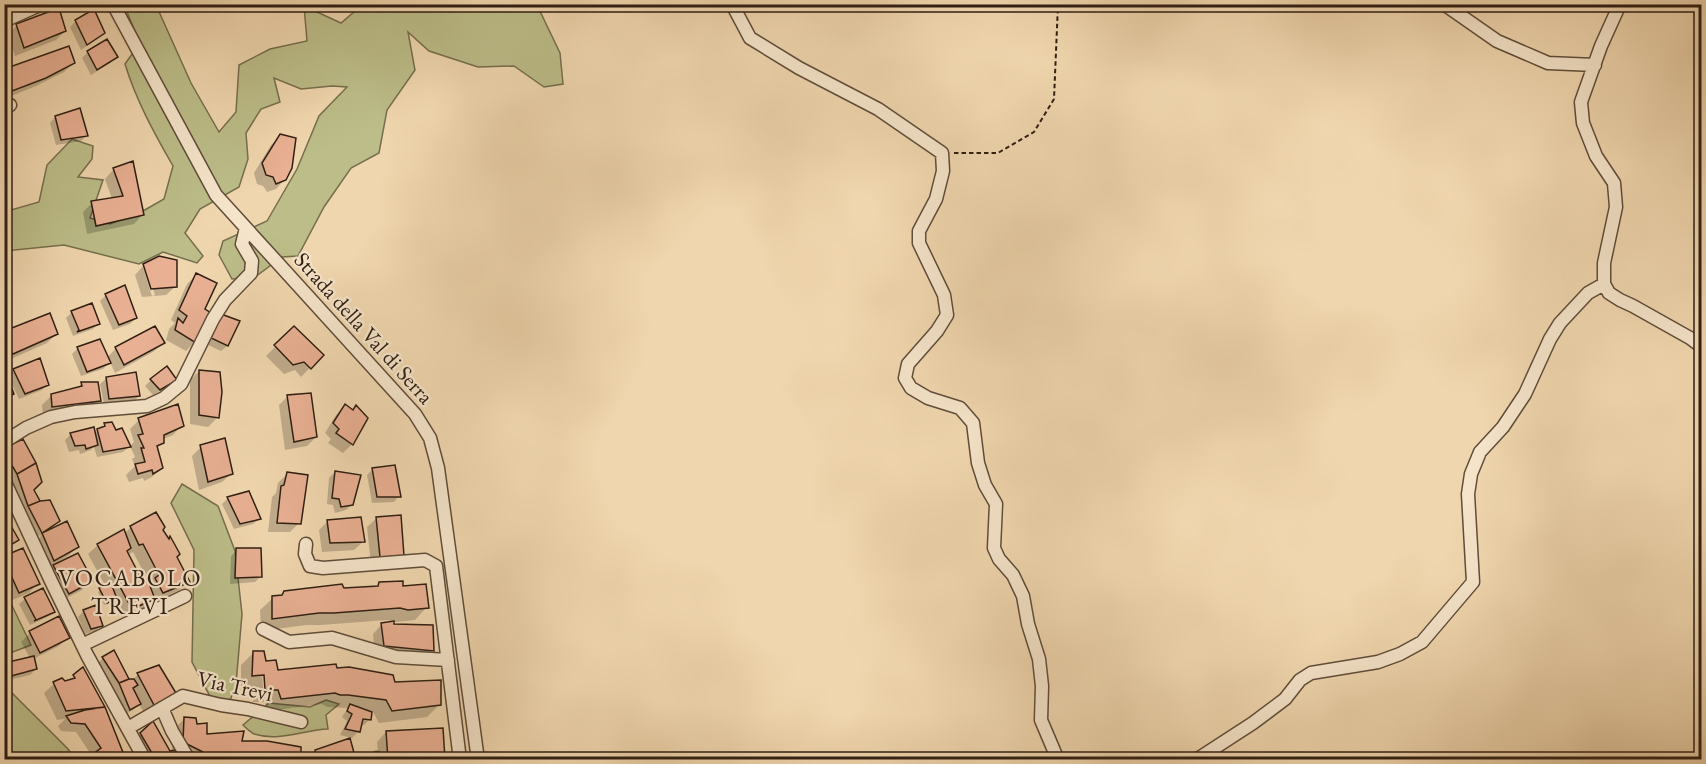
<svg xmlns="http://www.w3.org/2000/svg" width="1706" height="764" viewBox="0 0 1706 764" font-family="'EB Garamond',serif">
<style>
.green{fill:#bcbd89;stroke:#766e4e;stroke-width:1.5}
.shadow{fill:#0003;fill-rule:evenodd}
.building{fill:#e9b093;stroke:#2f1e13;stroke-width:1.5}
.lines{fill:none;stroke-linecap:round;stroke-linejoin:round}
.minor-casing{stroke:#5f4c3a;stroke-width:15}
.path{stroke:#2f1e13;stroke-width:2;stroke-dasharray:4.5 3;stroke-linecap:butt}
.minor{stroke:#f5e4ca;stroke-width:12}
.labels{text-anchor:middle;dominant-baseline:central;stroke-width:4.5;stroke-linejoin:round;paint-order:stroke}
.street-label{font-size:22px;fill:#2f1e13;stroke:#f5e4ca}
.neighbourhood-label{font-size:24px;letter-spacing:1.5px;fill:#2f1e13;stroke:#f5e4ca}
</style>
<rect width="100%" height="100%" fill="#f0d6ae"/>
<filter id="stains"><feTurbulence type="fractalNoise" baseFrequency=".00333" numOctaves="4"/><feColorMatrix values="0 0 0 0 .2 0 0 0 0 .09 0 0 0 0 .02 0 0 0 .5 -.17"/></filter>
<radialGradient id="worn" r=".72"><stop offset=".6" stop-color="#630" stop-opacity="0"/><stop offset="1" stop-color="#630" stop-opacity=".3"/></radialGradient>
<path class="green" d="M124,5H156L191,83L219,132L236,112L239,65L270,49L307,41L304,6L341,23L362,5H537L560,53L563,84L544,87L514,66L478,67L429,51L408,32L415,70L387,110L379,153L351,168L324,207L298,256L282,257L255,277L232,279L219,255L223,241L267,221L297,169L319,116L347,87L332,86L301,89L274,78L280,102L261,109L246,133L248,159L239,187L200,209L185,233L203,256L197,263L163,252L139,264L64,245L5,251L4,212L39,202L47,165L72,139L93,146L92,159L78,177L103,180L90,218L110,224L143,211L164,199L173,166C154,133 136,100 125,64L140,43Z
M182,484L218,506L235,551L242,614L236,684L226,712L215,706L192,662L194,550L171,503Z
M4,589L31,645L5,655H4Z
M5,686L68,749L75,759H5Z
M326,700L339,704L326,715L328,729C304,730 279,742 254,734C250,732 246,728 243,725L269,703L310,707Z"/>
<path class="shadow" d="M4,4H35L4,18Z
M76,21L103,33L97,39L81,50L70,27Z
M17,25L65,31L56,40L15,56L8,35Z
M107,41L116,57L110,63L91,75L82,58L88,52Z
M73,63L64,72L36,86L4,99V71Z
M55,117L87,135L81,141L56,145L50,123Z
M281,136L285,179L276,189L267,192L263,186L257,184L254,173L271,145Z
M114,169L143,214L134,224L87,234L83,212L92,203L112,199L105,179Z
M144,265L176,286L166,295L142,297L135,275ZM143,267H146L155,295L152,296Z
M196,275L203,310L195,342L186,351L166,340L169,329L175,323L171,320L187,284Z
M106,295L136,318L130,324L113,330L100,301Z
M72,312L98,323L93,329L73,336L66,318Z
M222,315L227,346L221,351L206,344Z
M294,328L322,355L301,377L295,370L284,374L266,356Z
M4,332L56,334L47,343L4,362Z
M163,343L153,352L115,373L110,362L103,369L81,376L72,354L78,348L107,358L116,348Z
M14,370L48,384L42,390L19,399L9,378L7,379L12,394L4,401V372L6,378Z
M199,371L218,417L208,427L190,424V380Z
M106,379L139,396L133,402L104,404L100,384Z
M151,380H175L169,386L153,395L145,386Z
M82,383L100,400L90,410L43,416L42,405L52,395L77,389Z
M288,396L316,437L307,446L285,450L279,405Z
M4,403H7L11,414L4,418Z
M346,406L352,411L356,407L366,418L352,444L343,453L328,443L331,439L325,433L336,415Z
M139,420L182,425L173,435L163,439V442L156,448L162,468L152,477L144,481L143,478L129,482L126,475L135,466L132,459L135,457L130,446L134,442L130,429Z
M105,425L115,432L129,447L123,452L97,457L94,447L91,450L80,454L79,450L69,452L65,440L71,434L94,433Z
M201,447L232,473L222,482L199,490L192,456Z
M4,450L32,490L39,503L59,521L49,531L77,547L68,556L58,562L59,564L91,581L82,590L59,602L45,576L58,563L45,569L33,544L41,536L40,535L35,538L22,512L11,480L4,469Z
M373,469L399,496L394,502L372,503L367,475Z
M335,472L352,504L346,510L335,513L333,505L327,504L329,478Z
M287,474L299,523L290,532H268L272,497L276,493L278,483Z
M228,498L259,519L253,524L234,529L222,504Z
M377,518L403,555L371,565L367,527Z
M328,521L364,541L354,550L322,552L319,530Z
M131,527L161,530L168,540L170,538L175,557L188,581L179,590L154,602L152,599L144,608L123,617L114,601L104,605L98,592L106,587L88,554L98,545L123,531L124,534ZM133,552L149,582L142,584L127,555Z
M237,550L261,576L255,582L230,584L231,556Z
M4,558L38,583L29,593L10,601L4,589Z
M379,584L401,587L427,607L415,620L395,622L387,620L321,625H306L261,631L260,610L273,598L279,597L284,592L375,588Z
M25,599L53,611L47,617L30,625L19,604Z
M95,607L101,625L95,631L85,634L78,617L84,611Z
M382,624L392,626L433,650L423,659L375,655L373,634Z
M30,633L68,637L59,646L33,659L36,669L30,675L4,681V665L30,658L21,642Z
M254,652L264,663L277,671L336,670L394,684L439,705L427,717L379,723L373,712H371L370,719L364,725H360L358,732L352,738L340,735L347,721L342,717L348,708L327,707L322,704L268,711L265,702H253L252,687L241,688V665ZM262,673L265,680L267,698H264Z
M103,658L128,680L132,681L138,674L174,693L145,715L139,704L133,710L124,715L113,689L97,664Z
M82,670L104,708L125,760H89L92,756L76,732L61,731L58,726L65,719L57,720L44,693L54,684L62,680L64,682L68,681Z
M184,719L195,725L205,736L241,743L299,760H182L178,757L179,760H141L132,743L141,734L172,756V731Z
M386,732L443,758L442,760H379L377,742Z
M316,751L354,760H308Z"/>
<path class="building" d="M59,8L66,31L24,48L16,24Z
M94,9L105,33L87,45L75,20Z
M107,39L118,57L97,70L87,51Z
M69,46L75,63L46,78L12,91L8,89L4,82V69Z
M80,108L88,136L61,140L55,116Z
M280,134L296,138L292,168L286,180L276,184L273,177L266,175L262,163Z
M133,161L144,215L96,226L91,201L123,196L113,168Z
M159,256L177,260V287L151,289L143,264Z
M196,273L217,283L205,309L211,313L196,343L175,330L178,318L183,323L187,316L179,310Z
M125,285L137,318L119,325L105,294Z
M92,303L100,324L77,332L79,330L71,311Z
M50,313L58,334L13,354L10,351L4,341V331Z
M221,314L240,321L228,346L211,338Z
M155,326L165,343L124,365L115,347Z
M294,326L324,355L311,369L304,362L293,365L274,345Z
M100,339L111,363L87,372L77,347Z
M40,358L49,385L25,394L13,369Z
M167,366L177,380L160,390L150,379Z
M4,368L14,394L4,398Z
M199,370L220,372L222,392L219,418L199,415Z
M136,372L140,396L109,399L106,377Z
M81,382H98L101,401L52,407L51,394L82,386Z
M311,393L317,437L294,442L287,395Z
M178,404L184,426L164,435V443L157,446L163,468L153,474L152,470L138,474L135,464L145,462L141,448H144L138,435L143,434L138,418Z
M345,404L353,410L356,405L368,418L353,445L336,433L339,429L333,423Z
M112,422L116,430L122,428L131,447L103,452L97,429L105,426L104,423Z
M94,427L98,445L86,449L85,445L75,446L70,433Z
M225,438L233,474L208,482L200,445Z
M23,439L36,463L17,474L4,452V448Z
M36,463L42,482L34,490L40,501L28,506L17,474Z
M395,465L401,497H377L372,468Z
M335,471L361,475L353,505L341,507L339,499L332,498Z
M287,472L308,475L301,524L277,523L281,486L284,485Z
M249,491L261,519L240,524L227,497Z
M50,500L60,521L42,533L28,506L40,501Z
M156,512L165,527L163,530L169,539L170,536L180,554L177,557L190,582L163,593L155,578L159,575L143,544L139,545L130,526Z
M401,515L404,556L380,557L376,517Z
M361,517L365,542L330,543L327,520Z
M7,519L19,540L4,549V520Z
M67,521L79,547L54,561L42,533Z
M124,529L131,548L127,551L143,582L148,581L155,599L132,609L97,544Z
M23,548L40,584L19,593L4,560V556Z
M236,548H261L262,577L235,578Z
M78,553L93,581L69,594L53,565Z
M403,581V586L426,584L429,608L408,610L400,608L334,613H319L272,619V596L282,595L284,591L342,584L344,588L378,586L379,582Z
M111,583L117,599L107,603L99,588Z
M43,588L55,612L34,621L36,620L24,597Z
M96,605L103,626L91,629L83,610Z
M59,616L70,638L40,653L29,631Z
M394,621V624L433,625L434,651L384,646L381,623Z
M114,650L129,679L119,683L102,657Z
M253,651H264L266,661L276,660L278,670L336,664L337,668L349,667L393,675L395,682L441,680V705L392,711L386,700L348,695H340L335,693L281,699L278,690H265L264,675L252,676Z
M34,656L37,669L4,678V663Z
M159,665L176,693L155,707L137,673Z
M83,667L105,707L66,711L53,682L62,678L65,681L75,678L73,675Z
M129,679H134L138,685L133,688L141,704L130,710L119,683Z
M350,704L372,712L371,720L363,719L360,732L345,729L352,714L347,711Z
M105,707L126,760H95L93,754L101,748L85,724L71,723L66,716L85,710Z
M184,717L196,718L197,724L207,723V734L244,731L242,741H267L301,747V760H203V752L183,742Z
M153,721L170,751L175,750L181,760H156L140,733Z
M443,728L445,759L388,760L386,731Z
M350,738L356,760H315V750Z"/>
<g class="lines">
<defs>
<path id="minor" d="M113,4L216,195L415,414L430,438L438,468L478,760
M732,4L750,38L799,68L878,109L942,153L943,171L936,199L919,231V243L944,295L947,315L937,331L908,364L905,378L911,388L928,398L960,408L973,423L978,463L985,485L996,504L994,548L999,559L1013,575L1023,596L1028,624L1039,659L1042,686L1041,720L1058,760
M1444,4L1497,41L1548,63L1595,65
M1620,4L1601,46L1581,102L1583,123L1596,156L1614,183L1616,207L1604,263V284L1609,293L1620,300L1633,306L1690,338L1702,347
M4,21L42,4
M4,107L10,105
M4,442L26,428L51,417L75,412L147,406L164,398L181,384L213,319L225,300L251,273L252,261L242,244L246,228
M4,480L51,581L87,655L145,760
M306,544L305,554L310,566L323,568L425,560L436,566L460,760
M263,629L289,642L332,638L396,657L448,660
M82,645L185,596
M162,708L172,731L189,760
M128,728L183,696L221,705L248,709L301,722
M377,758L378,760
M1196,760L1253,723L1285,699L1300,680L1311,673L1378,662L1400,654L1422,642L1473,582L1468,494L1471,474L1480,452L1503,427L1525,394L1550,339L1560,323L1588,293L1604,284"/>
</defs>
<use href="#minor" class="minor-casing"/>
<path class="path" d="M954,153H998L1034,132L1054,99L1058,4"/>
<use href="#minor" class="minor"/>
</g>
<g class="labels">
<g class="street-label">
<text transform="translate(364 328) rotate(48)">Strada della Val di Serra</text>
<text transform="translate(235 686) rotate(12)">Via Trevi</text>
</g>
<g class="neighbourhood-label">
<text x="130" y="577">VOCABOLO<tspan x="130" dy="28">TREVI</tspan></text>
</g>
</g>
<rect width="1706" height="764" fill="none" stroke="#f0d6ae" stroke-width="24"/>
<rect x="6" y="6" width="1694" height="752" fill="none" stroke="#2f1e13" stroke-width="3"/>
<rect x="12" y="12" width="1682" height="740" fill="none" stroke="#2f1e13" stroke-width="1.5"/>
<rect width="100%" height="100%" filter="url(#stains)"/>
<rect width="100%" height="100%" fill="url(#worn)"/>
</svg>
